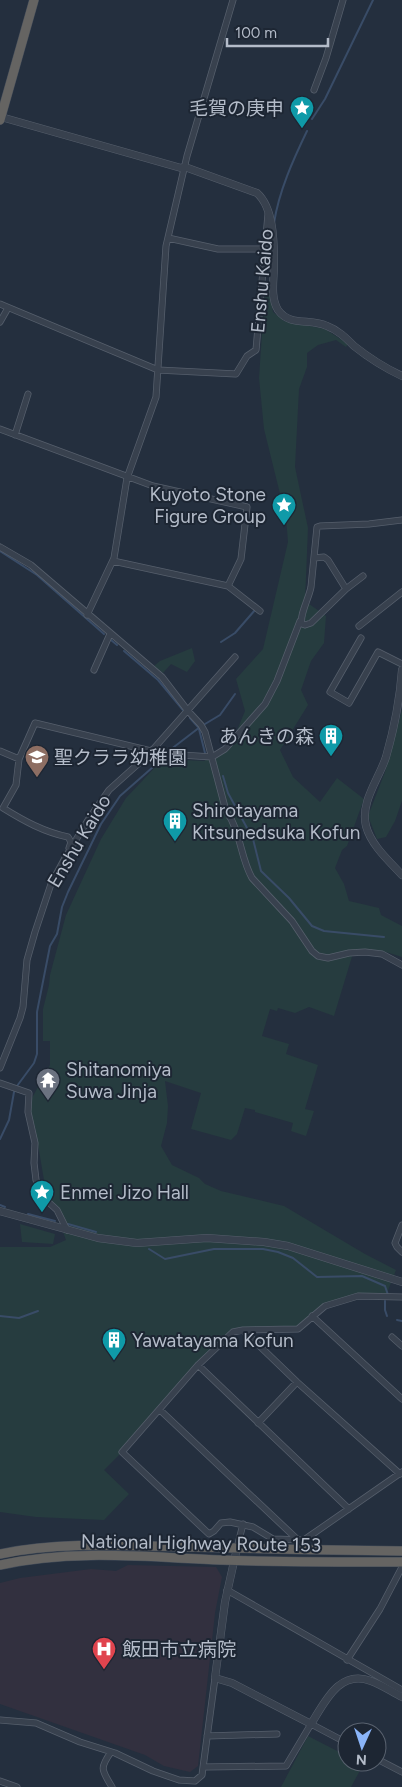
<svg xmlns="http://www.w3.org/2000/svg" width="402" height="1787" viewBox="0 0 402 1787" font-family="Figtree,'Noto Sans JP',sans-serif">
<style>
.medical{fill:#32303f}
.green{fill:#263c3f}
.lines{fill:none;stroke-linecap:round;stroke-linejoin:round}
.stream{stroke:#394c67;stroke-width:2}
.minor-casing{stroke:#565f6c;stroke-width:7}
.tertiary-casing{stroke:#565f6c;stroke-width:8}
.trunk-casing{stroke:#434c59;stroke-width:10}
.minor{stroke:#38414e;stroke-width:5.5}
.tertiary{stroke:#38414e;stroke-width:7}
.trunk{stroke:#656462;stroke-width:9}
.labels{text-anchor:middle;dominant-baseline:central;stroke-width:4;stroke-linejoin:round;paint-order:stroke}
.poi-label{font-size:19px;fill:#b4bcc9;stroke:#1d2633;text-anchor:start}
.street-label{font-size:19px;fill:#b4bcc9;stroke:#1d2633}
</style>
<rect width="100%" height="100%" fill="#242f3e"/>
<path class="medical" d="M128,1565L216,1567L222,1577L215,1613L198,1766L190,1772L164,1766L145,1755L0,1704V1583L20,1578L91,1569L116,1571Z"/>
<path class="green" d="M265,289L270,292L273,312L284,321L325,329L348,344L346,347L336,340L318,345L307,353V367L299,389L295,467L308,528L305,601L326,616L324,643L311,661L301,690L308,705L280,750L293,777L320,802L337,778L364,799L347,846L342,850L335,868L344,884L349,901L379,908L381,915L402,926V957L386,952L354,950L334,1016L309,1007L295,1013L278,1008L277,1011L270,1009L262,1036L289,1044L286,1054L318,1065L305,1109L314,1111L306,1136L291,1131L293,1123L255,1112V1110L245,1108L237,1134L231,1140L191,1129L201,1093L165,1081L168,1106L167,1123L161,1146L172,1165L199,1178L205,1184L221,1191L284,1206L365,1254L396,1270L385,1298L363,1295L325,1306L298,1329L238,1330L198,1365L122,1452L104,1470L129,1494L104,1520L36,1517L0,1512V1247H50L66,1240L44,1180L35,1127L30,1112L32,1098L50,1065V1041H43V1009L49,985L50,975L66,915L101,839L126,798L163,759L204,761L233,740L245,711L236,679L263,649L288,542L286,518L264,429L259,378Z
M192,648L195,661L187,672L171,664L163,673L154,666L160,661Z
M402,710V801L395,821L386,837L377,839L368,816L385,772Z
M20,1224L55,1234L53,1244L22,1242Z
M308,1736L347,1756V1762H358L363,1765L351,1787H281Z"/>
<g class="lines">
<path class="stream" d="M312,119L325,99L373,0
M274,223C279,191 293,160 307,131
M0,551L37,575L104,634
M111,640L117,645
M221,642L235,633L255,610
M124,651L158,680L183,710
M190,718L198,727
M205,724L220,715L235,694
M199,729L205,753
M170,750L200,727
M223,776L228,793L253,839L261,871L289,898L312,926L324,931L384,937
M17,1086L34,1063L37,1054V1012L50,946L57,934L62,907L68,892L101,824L120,796L153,767L161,756
M0,1139L9,1120L14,1092
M0,1205L5,1207
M28,1214L55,1221
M68,1224L96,1232
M149,1249L165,1259L214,1249H263L278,1252L293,1258L317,1277L362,1276L385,1286L388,1295
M385,1301V1310L387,1316
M0,1316L19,1318L38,1311
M397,1320L402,1321"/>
<defs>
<path id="minor" d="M314,90L326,58L343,0
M168,238L218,249H266
M0,304L158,370L236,374L247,356L256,350L268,214
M0,322L8,308
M0,429L153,486L247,507L241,559L228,586L113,561
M15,435L28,394
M0,547L31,565L162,677L188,711L201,725L205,732L226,811C241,831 240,857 252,878L292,921L312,951L318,956L328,958L349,953L365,952L382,954L402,965
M314,558L324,557L328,560L346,589
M363,576L346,589L311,623L305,625L302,624C299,616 309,598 311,587L317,527L320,526L369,524L402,520
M228,586L260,611
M87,615L114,558L127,478L156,397L166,246L187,156L233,0
M359,626L402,592
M361,638L330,692L349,703L378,652L402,664
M94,670L110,634
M153,749L166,754L212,757L225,749L265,704L277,681L300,621
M0,751L19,759L16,785L3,808C24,821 44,832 68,837L71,842L69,848
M19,759L35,723L151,751
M0,1068L20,1018L23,1007L27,960L35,932L51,884L65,858L88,820L109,790L148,755L235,657
M0,1083L29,1093L28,1112L35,1143L34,1163L36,1180L46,1200L57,1210L67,1230
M402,1225L395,1243L397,1247L402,1252
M312,1316L402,1399
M243,1330L298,1329L325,1306L358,1296L402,1297
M392,1337L402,1346
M198,1365L349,1509
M160,1410L298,1540
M258,1423L297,1382
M400,1474L297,1382L243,1330L233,1332L198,1365L122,1452L209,1534L214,1531L221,1523L230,1522L253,1527L273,1539L304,1540L402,1472
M237,1548L243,1524
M227,1590L402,1690
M347,1660L380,1609L402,1567
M0,1720L36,1723L80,1742L115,1753L153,1771L179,1780L195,1781L202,1775L215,1678
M207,1736L277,1734
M111,1752C99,1769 102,1770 112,1787
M377,1759L402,1772
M204,1767L286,1766L311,1724L347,1743
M0,1781L17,1787"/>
<path id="tertiary" d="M1,117L181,168L185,167L257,193C274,208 274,243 274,265C274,279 270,297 278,310C290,327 310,318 327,326C338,330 346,338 354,346C369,358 385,368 402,376
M402,670C400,698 394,729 386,757C379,779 360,802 366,826C371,845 389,861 402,875
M0,1211L98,1238L137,1243L207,1238L264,1242L288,1246L402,1282
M237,1548L225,1602L215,1678L232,1683L311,1724C325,1702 339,1669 371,1681C382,1685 392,1692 402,1697"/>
<path id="trunk" d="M0,120L34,0
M0,1554C63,1541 129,1546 193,1547C263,1549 332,1550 402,1551
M0,1565C72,1549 147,1557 220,1560C280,1562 341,1562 402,1562"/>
</defs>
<use href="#minor" class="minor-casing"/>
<use href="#tertiary" class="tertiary-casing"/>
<use href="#trunk" class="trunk-casing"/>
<use href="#minor" class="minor"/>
<use href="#tertiary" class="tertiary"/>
<use href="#trunk" class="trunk"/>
</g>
<defs>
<symbol id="sight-pin" viewBox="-11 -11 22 30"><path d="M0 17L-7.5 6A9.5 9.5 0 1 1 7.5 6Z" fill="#0f9aa8" stroke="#1d2633"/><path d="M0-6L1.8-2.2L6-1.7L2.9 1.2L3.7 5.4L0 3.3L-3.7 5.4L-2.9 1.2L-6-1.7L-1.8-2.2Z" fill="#fff"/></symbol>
<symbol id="building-pin" viewBox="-11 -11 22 30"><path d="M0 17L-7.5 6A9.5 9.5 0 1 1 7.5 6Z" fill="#0f9aa8" stroke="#1d2633"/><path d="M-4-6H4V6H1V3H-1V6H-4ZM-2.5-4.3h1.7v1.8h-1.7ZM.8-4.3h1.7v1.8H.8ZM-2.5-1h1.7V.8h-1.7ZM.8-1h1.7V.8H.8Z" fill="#fff"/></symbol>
<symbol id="school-pin" viewBox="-11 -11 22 30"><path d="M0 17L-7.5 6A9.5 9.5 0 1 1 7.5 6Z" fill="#8d6e63" stroke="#1d2633"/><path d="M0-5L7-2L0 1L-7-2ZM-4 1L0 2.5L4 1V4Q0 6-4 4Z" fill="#fff"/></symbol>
<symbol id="temple-pin" viewBox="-11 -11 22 30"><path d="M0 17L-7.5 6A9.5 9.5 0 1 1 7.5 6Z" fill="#6b7280" stroke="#1d2633"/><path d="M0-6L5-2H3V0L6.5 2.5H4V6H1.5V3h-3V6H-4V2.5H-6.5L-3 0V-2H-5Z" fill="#fff"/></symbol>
<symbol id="hospital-pin" viewBox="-11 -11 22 30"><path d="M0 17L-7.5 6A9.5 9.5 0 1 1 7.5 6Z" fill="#e0444e" stroke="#1d2633"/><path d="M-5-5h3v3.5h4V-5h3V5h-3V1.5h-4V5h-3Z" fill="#fff"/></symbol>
</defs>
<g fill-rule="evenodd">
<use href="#sight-pin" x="288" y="94" width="28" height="38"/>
<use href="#sight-pin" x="270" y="491" width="28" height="38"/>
<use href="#building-pin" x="317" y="722" width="28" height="38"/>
<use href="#school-pin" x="23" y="743" width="28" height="38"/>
<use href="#building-pin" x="161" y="807" width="28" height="38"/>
<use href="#temple-pin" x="34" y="1066" width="28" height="38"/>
<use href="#sight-pin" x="28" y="1178" width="28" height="38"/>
<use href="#building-pin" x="100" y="1326" width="28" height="38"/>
<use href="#hospital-pin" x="90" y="1635" width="28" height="38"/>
</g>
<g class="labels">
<g class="poi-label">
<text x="284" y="108" text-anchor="end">毛賀の庚申</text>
<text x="266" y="494" text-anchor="end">Kuyoto Stone<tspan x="266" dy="22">Figure Group</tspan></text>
<text x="314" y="736" text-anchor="end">あんきの森</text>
<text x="54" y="757">聖クララ幼稚園</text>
<text x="192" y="810">Shirotayama<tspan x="192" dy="22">Kitsunedsuka Kofun</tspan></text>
<text x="66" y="1069">Shitanomiya<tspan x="66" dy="22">Suwa Jinja</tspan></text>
<text x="60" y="1192">Enmei Jizo Hall</text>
<text x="132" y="1340">Yawatayama Kofun</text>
<text x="122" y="1649">飯田市立病院</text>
</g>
<g class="street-label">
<text transform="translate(262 281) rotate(-85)">Enshu Kaido</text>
<text transform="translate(79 841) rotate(-59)">Enshu Kaido</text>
<text transform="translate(201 1543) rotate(1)">National Highway Route 153</text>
</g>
</g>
<g transform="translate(362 1747) rotate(183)"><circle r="24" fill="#1d2633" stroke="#59626f"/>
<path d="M0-4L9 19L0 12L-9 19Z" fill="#8ab4f8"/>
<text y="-8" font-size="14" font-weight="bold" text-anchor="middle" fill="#b4bcc9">N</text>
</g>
<path d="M227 38v8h101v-8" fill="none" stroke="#b4bcc9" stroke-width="2.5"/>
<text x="235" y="38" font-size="15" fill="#b4bcc9" stroke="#1d2633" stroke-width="4" paint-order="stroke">100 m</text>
</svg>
